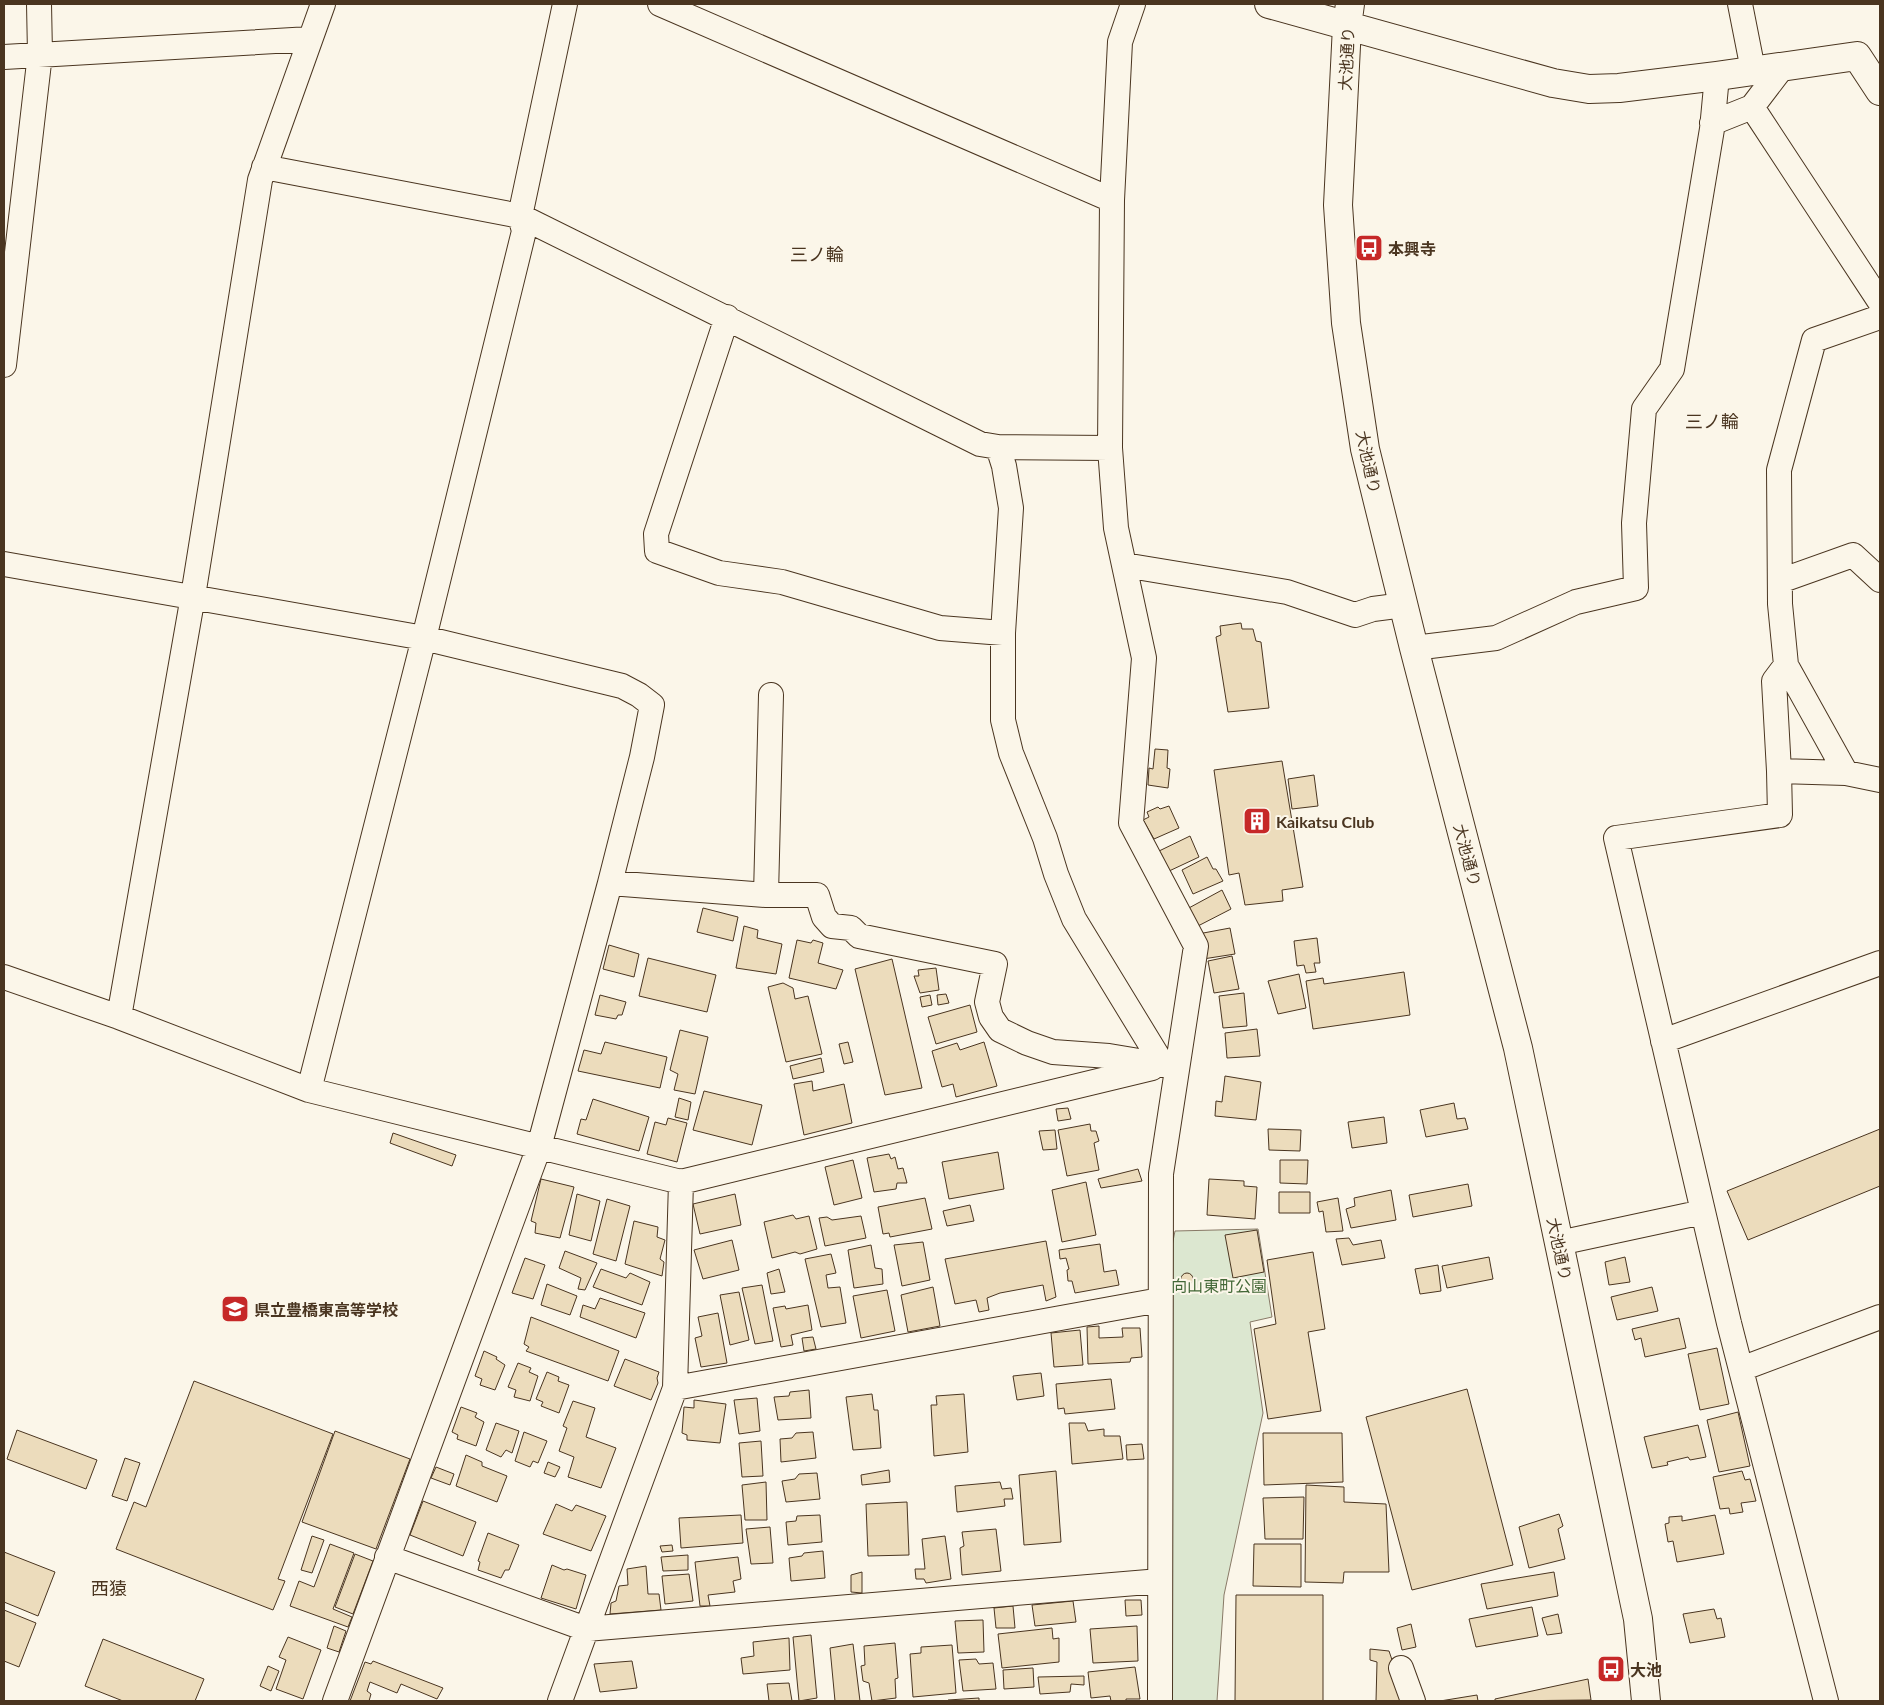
<svg xmlns="http://www.w3.org/2000/svg" width="1884" height="1705" viewBox="0 0 1884 1705" font-family="Lato,'Noto Sans JP',sans-serif">
<style>
.green{fill:#dce7d0;stroke:#887966}
.building{fill:#ecdcbc;stroke:#4a3520}
.lines{fill:none;stroke-linecap:round;stroke-linejoin:round}
.street-casing{stroke:#4a3520;stroke-width:26}
.secondary-casing{stroke:#4a3520;stroke-width:30}
.street{stroke:#fbf6e9;stroke-width:24}
.secondary{stroke:#fbf6e9;stroke-width:28}
.labels{text-anchor:middle;dominant-baseline:central;stroke-width:4;stroke-linejoin:round;paint-order:stroke}
.street-label{font-size:16px;fill:#4a3520;stroke:#fbf6e9}
.poi-label{font-size:16px;font-weight:bold;fill:#4a3520;stroke:#fbf6e9;text-anchor:start}
.park-label{font-size:16px;fill:#436837;stroke:#fbf6e9}
.neighbourhood-label{font-size:18px;fill:#4a3520;stroke:#fbf6e9}
</style>
<rect width="100%" height="100%" fill="#fbf6e9"/>
<path class="green" d="M1258,1229L1272,1317L1250,1322L1263,1413L1224,1595L1217,1701H1171V1251L1175,1231Z"/>
<path class="building" d="M1241,623L1242,629H1253L1256,641L1261,642L1269,708L1228,712L1216,637L1221,635L1220,626Z
M1155,749L1168,750L1167,768L1170,769L1168,788L1148,785L1149,768L1153,769Z
M1282,761L1303,887L1282,890L1283,901L1245,905L1239,873L1229,875L1214,770Z
M1314,775L1318,806L1292,809L1288,779Z
M1169,806L1179,828L1154,839L1143,820L1149,817L1147,812L1158,807L1160,809Z
M1190,836L1199,857L1167,872L1157,852Z
M1207,857L1213,869H1216L1223,881L1193,894L1182,870Z
M1222,890L1231,909L1196,927L1187,909Z
M703,908L738,917L733,941L697,932Z
M744,926L758,930L757,938L782,944L776,974L736,968Z
M1230,928L1235,954L1203,959L1198,934Z
M1317,938L1320,963H1314L1316,972L1306,973L1304,965L1297,966L1294,941Z
M797,940L811,943L813,940L823,943L818,963L843,970L836,989L789,978Z
M609,945L639,954L634,977L603,969Z
M1232,956L1239,989L1214,993L1208,961Z
M648,958L716,975L707,1012L639,996Z
M892,959L922,1088L885,1095L855,969Z
M936,968L939,990L920,993L914,976H919L918,970Z
M1404,972L1410,1015L1313,1029L1306,981L1323,978L1324,984Z
M1299,974L1306,1008L1278,1014L1268,981Z
M783,983L793,988L795,999L808,996L822,1054L786,1062L768,987Z
M1244,993L1247,1026L1223,1028L1219,996Z
M946,994L949,1003L938,1005L937,995Z
M600,995L626,1002L622,1015H618L616,1019L595,1015Z
M930,995L932,1005L922,1007L920,997Z
M970,1005L977,1032L936,1044L928,1017Z
M1257,1029L1260,1056L1227,1058L1225,1033Z
M680,1030L708,1037L695,1094L674,1090L678,1074L670,1070Z
M605,1042L667,1057L660,1088L578,1071L584,1050L601,1054Z
M848,1042L853,1062L844,1064L839,1044Z
M984,1042L997,1086L956,1097L953,1084L942,1087L932,1051L957,1043L960,1050Z
M821,1058L824,1072L793,1079L790,1066Z
M1225,1076L1261,1082L1256,1120L1215,1116L1216,1101L1222,1102Z
M812,1081L813,1091L844,1084L852,1123L804,1135L794,1084Z
M704,1091L762,1105L752,1145L693,1130Z
M679,1098L691,1102L688,1120L675,1117Z
M593,1099L649,1117L639,1151L577,1134L581,1119L586,1120Z
M1454,1103L1457,1119L1465,1118L1468,1129L1426,1137L1420,1110Z
M1068,1108L1071,1119L1058,1121L1056,1109Z
M1384,1117L1387,1143L1352,1148L1348,1122Z
M668,1118L687,1123L677,1162L647,1154L655,1122L666,1125Z
M1090,1124L1091,1131H1096L1099,1141L1094,1143L1099,1170L1067,1176L1058,1130Z
M1268,1129L1301,1130L1300,1151L1269,1150Z
M1880,1129V1186L1748,1240L1727,1191Z
M1055,1130L1057,1149L1043,1150L1039,1131Z
M393,1133L456,1155L452,1166L390,1143Z
M998,1152L1004,1189L949,1199L942,1162Z
M889,1154L891,1159L895,1157L898,1169L903,1168L907,1183H897L896,1189L874,1192L867,1158Z
M853,1160L862,1198L834,1205L825,1167Z
M1280,1160H1308L1307,1184L1280,1183Z
M1138,1169L1142,1181L1101,1188L1098,1179Z
M541,1179L574,1187L560,1238L535,1233L536,1223L531,1221Z
M1209,1179L1244,1181V1186L1257,1187L1255,1219L1207,1215Z
M1086,1182L1096,1235L1062,1242L1052,1190Z
M1468,1184L1472,1206L1413,1217L1409,1195Z
M1391,1190L1396,1220L1351,1228L1346,1209L1355,1206L1354,1198Z
M1279,1192H1310V1213H1279Z
M577,1194L600,1201L591,1241L569,1235Z
M735,1194L741,1225L700,1234L693,1204Z
M925,1198L932,1229L890,1237L889,1233L883,1234L878,1207Z
M1338,1198L1343,1231L1326,1232L1323,1211L1319,1212L1317,1202Z
M607,1199L630,1206L616,1261L593,1254Z
M970,1205L974,1221L947,1226L943,1211Z
M793,1215L796,1219L809,1216L817,1249L800,1254L795,1252L772,1258L764,1222Z
M861,1216L866,1238L825,1246L819,1218L827,1217L832,1220Z
M634,1221L658,1227L657,1237L665,1240L660,1259L664,1262L662,1276L625,1264Z
M1257,1230L1264,1272L1233,1278L1225,1235Z
M1349,1238L1353,1245L1381,1240L1385,1258L1342,1265L1336,1239Z
M732,1240L739,1270L703,1279L694,1250Z
M1046,1241L1056,1297L1046,1301L1043,1285L1000,1293L987,1298L989,1310L979,1312L976,1300L955,1304L945,1259Z
M923,1242L930,1280L902,1286L894,1245Z
M1100,1244L1104,1272L1116,1270L1119,1285L1075,1293L1072,1281H1068L1067,1270L1069,1269L1066,1258L1060,1259L1059,1250Z
M871,1245L875,1268L882,1269L883,1284L854,1288L848,1250Z
M565,1251L597,1263L585,1290L578,1289L581,1278L559,1268Z
M1313,1252L1325,1329L1308,1332L1321,1411L1268,1419L1254,1329L1276,1324L1267,1260Z
M831,1254L836,1273L826,1275L828,1288L840,1287L846,1323L821,1327L805,1259Z
M1489,1257L1493,1279L1447,1288L1442,1266Z
M1625,1257L1630,1282L1609,1285L1605,1262Z
M525,1258L545,1265L533,1299L512,1293Z
M1438,1265L1441,1291L1420,1294L1415,1269Z
M601,1269L626,1278L630,1273L650,1282L642,1305L593,1287Z
M779,1269L785,1292L771,1294L767,1273Z
M1181 1279a6 6 0 1 1 12 0a6 6 0 1 1-12 0Z
M547,1284L577,1296L570,1315L541,1305Z
M762,1285L773,1341L755,1344L742,1288Z
M933,1287L940,1326L908,1332L901,1295Z
M1652,1287L1658,1311L1617,1320L1611,1297Z
M887,1290L895,1331L861,1338L853,1296Z
M739,1292L749,1340L730,1345L720,1295Z
M600,1298L645,1313L636,1338L580,1317L583,1305L595,1309Z
M808,1305L812,1330L791,1335L793,1345L781,1347L773,1308L785,1306L786,1309Z
M718,1313L727,1363L701,1367L695,1338L702,1336L698,1317Z
M531,1317L619,1351L608,1381L526,1351L529,1347L524,1344Z
M1679,1318L1686,1348L1645,1357L1641,1338L1635,1340L1632,1329Z
M1099,1326V1338L1123,1337L1122,1328H1140L1142,1357L1131,1358L1130,1362L1088,1364L1087,1327Z
M1080,1330L1083,1365L1054,1367L1051,1333Z
M813,1337L816,1349L804,1351L802,1338Z
M1717,1348L1729,1404L1700,1410L1688,1354Z
M484,1351L497,1357L496,1359L505,1365L495,1390L480,1385L482,1379L475,1376Z
M625,1359L659,1372L657,1378L658,1383L651,1400L614,1386Z
M518,1363L531,1368L529,1372L538,1376L530,1401L514,1397L516,1390L508,1387Z
M547,1372L559,1377L558,1381L569,1385L559,1413L541,1406L543,1402L536,1399Z
M1041,1373L1044,1396L1017,1400L1013,1376Z
M1111,1379L1115,1409L1065,1414L1064,1408L1058,1409L1056,1384Z
M194,1381L333,1434L278,1579L285,1581L273,1610L116,1549L134,1502L146,1507Z
M1467,1389L1513,1565L1412,1590L1366,1417Z
M809,1390L811,1418L778,1420L774,1397L789,1396L790,1392Z
M872,1394L874,1410H878L881,1448L853,1450L846,1397Z
M964,1394L968,1452L934,1456L931,1405H937L936,1396Z
M757,1398L760,1431L739,1434L734,1400Z
M694,1400L726,1404L720,1443L687,1440V1435L682,1433L684,1407L694,1408Z
M573,1401L595,1408L586,1437L616,1448L601,1488L568,1477L574,1457L559,1451L567,1428L563,1426Z
M461,1407L477,1413L475,1417L484,1422L476,1446L457,1439L458,1435L452,1432Z
M1738,1412L1750,1466L1719,1472L1707,1420Z
M496,1423L519,1431L512,1453L506,1450L501,1457L486,1450Z
M1069,1423H1085L1088,1431L1104,1429V1436H1120L1123,1459L1072,1464Z
M1698,1425L1706,1457L1690,1460L1688,1457L1667,1462L1668,1465L1652,1468L1644,1437Z
M17,1430L97,1460L86,1489L7,1459Z
M335,1431L410,1459L376,1549L302,1522Z
M524,1432L547,1441L538,1463L533,1461L530,1467L515,1461Z
M813,1432L816,1458L781,1462L780,1439L792,1438L796,1433Z
M1263,1433H1342L1343,1482L1264,1485Z
M761,1441L763,1476L742,1477L739,1443Z
M1142,1444L1144,1459L1127,1460L1126,1445Z
M466,1455L482,1462V1466L507,1476L497,1502L456,1486Z
M125,1458L140,1463L127,1501L112,1496Z
M548,1462L560,1467L555,1477L544,1473Z
M436,1467L454,1474L450,1485L431,1478Z
M889,1470L890,1482L862,1485L861,1475Z
M1056,1471L1061,1542L1024,1545L1019,1475Z
M1742,1471L1745,1480L1750,1479L1756,1501L1741,1503L1743,1512L1730,1514L1729,1508L1720,1509L1713,1477Z
M817,1473L820,1499L786,1502L782,1481L795,1479L799,1474Z
M766,1482L767,1520H745L742,1485Z
M1000,1482L1002,1489L1011,1488L1013,1499H1004L1005,1506L957,1512L955,1486Z
M1306,1485L1344,1487V1502L1386,1504L1389,1572H1344L1343,1583L1305,1582Z
M1304,1497L1303,1539H1265L1263,1498Z
M423,1501L476,1522L463,1556L410,1535Z
M907,1502L909,1555L868,1556L866,1504Z
M556,1504L572,1511L576,1505L606,1516L591,1551L543,1534Z
M1559,1514L1563,1526L1558,1529L1565,1559L1529,1568L1519,1527Z
M741,1515L743,1543L681,1548L679,1518Z
M820,1515L822,1542L788,1545L786,1522L796,1521L797,1516Z
M1715,1515L1724,1554L1677,1562L1673,1541L1668,1542L1665,1524L1669,1523V1517L1682,1516V1521Z
M770,1527L773,1563L751,1564L746,1529Z
M996,1529L1001,1571L962,1575L960,1548L964,1546L962,1532Z
M488,1533L519,1545L509,1570H505L501,1578L478,1570L480,1562L478,1561Z
M312,1536L324,1540L312,1573L301,1570Z
M945,1536L951,1579L926,1583L924,1579H916L915,1569H925L922,1539Z
M330,1544L354,1553L333,1609L352,1617L348,1627L290,1606L299,1581L314,1587Z
M1254,1544H1301V1587L1253,1586Z
M672,1545L673,1551L662,1552L660,1546Z
M823,1551L825,1578L791,1581L789,1558L802,1556L804,1553Z
M4,1552L55,1572L38,1616L4,1602Z
M355,1554L373,1561L353,1614L335,1607Z
M688,1555V1570L663,1571L661,1557Z
M738,1557L741,1579L733,1581L735,1592L708,1595L710,1606H700L695,1562Z
M552,1565L564,1570L567,1569L586,1575L576,1609L541,1598Z
M646,1566L648,1594H659L661,1610L610,1614L611,1603L616,1601L619,1586L628,1585L627,1569Z
M862,1572V1593L851,1592V1575Z
M1554,1572L1558,1596L1487,1609L1481,1584Z
M689,1574L693,1601L665,1604L662,1576Z
M1236,1595H1323V1701H1235Z
M1125,1600H1141L1142,1615L1126,1616Z
M1073,1601L1076,1622L1035,1626L1032,1605Z
M1013,1606L1015,1628H996L994,1608Z
M1532,1607L1538,1636L1476,1647L1469,1619Z
M1714,1609L1717,1619L1721,1618L1725,1637L1690,1643L1683,1614Z
M4,1610L36,1623L19,1667L4,1661Z
M1558,1614L1562,1633L1547,1635L1542,1618Z
M983,1620L984,1652L958,1653L955,1621Z
M1411,1624L1416,1647L1402,1650L1397,1628Z
M334,1626L346,1631L339,1652L327,1648Z
M1137,1626L1138,1661L1093,1663L1090,1629Z
M1052,1628L1053,1639L1059,1638V1662L1002,1668L998,1634Z
M811,1635L817,1698L799,1701L793,1637Z
M288,1637L321,1650L303,1699L276,1689L286,1660L279,1657Z
M789,1638L790,1670L743,1674L741,1658L754,1656L753,1642Z
M103,1639L204,1679L195,1701H123L85,1686Z
M895,1643L898,1678L895,1679L896,1698L872,1701L869,1683L863,1681L861,1666L865,1665L864,1646Z
M853,1644L860,1701H835L830,1648Z
M952,1645L956,1693L913,1697L910,1654L921,1653V1647Z
M1370,1649L1389,1651L1406,1701H1376L1377,1662L1370,1660Z
M976,1659L979,1664L993,1663L996,1689L963,1691L959,1660Z
M373,1661L443,1688L437,1699L401,1684L397,1693L370,1682L367,1691L371,1694L369,1701H350L365,1662L371,1664Z
M632,1661L637,1688L600,1692L594,1664Z
M268,1666L279,1671L271,1691L260,1686Z
M1135,1667L1140,1699H1126V1701H1111L1110,1696L1091,1698L1088,1672Z
M1033,1668L1034,1687L1004,1689L1003,1670Z
M1084,1676V1685L1071,1684L1070,1692L1040,1694L1038,1677Z
M1588,1679L1591,1700L1495,1701V1699Z
M789,1683L792,1701H769L767,1684Z
M1477,1695L1478,1701H1440Z
M979,1698V1701H948V1700Z"/>
<g class="lines">
<defs>
<path id="street" d="M660,4L1112,200
M1133,4L1120,42L1112,200L1110,448L1116,528L1144,658L1131,823L1196,946L1161,1174L1160,1701
M1740,4L1753,70
M4,57L310,39
M1752,107L1880,302
M1712,123L1752,107L1784,65
M264,167L520,216L980,444L998,447L1110,448
M727,317L656,534L657,551L719,573L782,582L940,628L1003,633
M4,365L40,54L39,4
M998,447L1004,466L1011,508L1003,633V720L1011,753L1045,838L1056,874L1074,919L1163,1065
M4,564L424,638L622,686L639,695L652,705L642,757L610,883
M1124,565L1287,592L1355,615L1373,609L1404,605
M1780,581L1853,555L1880,580
M1414,648L1496,638L1576,602L1636,588L1634,523L1644,409L1672,369L1712,129L1717,76
M1779,771L1774,681L1786,665
M1846,773L1786,665L1780,604L1779,470L1814,340L1880,317
M766,895L771,695
M4,977L119,1017L309,1090L681,1182L1152,1068
M119,1017L193,596L260,180L323,4
M1663,1041L1880,963
M309,1090L424,638L524,231L520,216L565,4
M1559,1243L1703,1212
M1741,1369L1880,1317
M675,1388L1160,1300
M387,1557L586,1629L1160,1581
M1401,1668L1413,1701
M335,1701L539,1147L610,883L766,895H817L824,917L832,926L851,928L859,936L995,964L987,1002L991,1017L1000,1030L1027,1043L1053,1052L1109,1056L1163,1065
M560,1701L675,1388L681,1182
M1826,1701L1729,1323L1616,838L1780,815L1779,771L1846,773L1880,780"/>
<path id="secondary" d="M1269,4L1553,83L1589,89L1619,88L1717,76L1857,56L1880,91
M1350,4L1347,26L1338,205L1346,323L1365,449L1414,648L1518,1048L1638,1619L1646,1701"/>
</defs>
<use href="#street" class="street-casing"/>
<use href="#secondary" class="secondary-casing"/>
<use href="#street" class="street"/>
<use href="#secondary" class="secondary"/>
</g>
<defs>
<symbol id="bus-square" viewBox="-11 -11 22 22"><rect x="-9" y="-9" width="18" height="18" rx="4" fill="#c62828" stroke="#fbf6e9"/><path d="M-5-6H5V4H4V6H2V4H-2V6H-4V4H-5ZM-3.5-4V0h7V-4ZM-3.5 1.2v1.5H-2V1.2ZM2 1.2v1.5H3.5V1.2Z" fill="#fff"/></symbol>
<symbol id="building-square" viewBox="-11 -11 22 22"><rect x="-9" y="-9" width="18" height="18" rx="4" fill="#c62828" stroke="#fbf6e9"/><path d="M-4-6H4V6H1V3H-1V6H-4ZM-2.5-4.3h1.7v1.8h-1.7ZM.8-4.3h1.7v1.8H.8ZM-2.5-1h1.7V.8h-1.7ZM.8-1h1.7V.8H.8Z" fill="#fff"/></symbol>
<symbol id="school-square" viewBox="-11 -11 22 22"><rect x="-9" y="-9" width="18" height="18" rx="4" fill="#c62828" stroke="#fbf6e9"/><path d="M0-5L7-2L0 1L-7-2ZM-4 1L0 2.5L4 1V4Q0 6-4 4Z" fill="#fff"/></symbol>
</defs>
<g fill-rule="evenodd">
<use href="#bus-square" x="1353" y="232" width="32" height="32"/>
<use href="#building-square" x="1241" y="805" width="32" height="32"/>
<use href="#school-square" x="219" y="1293" width="32" height="32"/>
<use href="#bus-square" x="1595" y="1653" width="32" height="32"/>
</g>
<g class="labels">
<g class="street-label">
<text transform="translate(1346 59) rotate(-87)">大池通り</text>
<text transform="translate(1369 462) rotate(78)">大池通り</text>
<text transform="translate(1468 855) rotate(75)">大池通り</text>
<text transform="translate(1560 1249) rotate(78)">大池通り</text>
</g>
<g class="poi-label">
<text x="1388" y="248">本興寺</text>
<text x="1276" y="821">Kaikatsu Club</text>
<text x="254" y="1309">県立豊橋東高等学校</text>
<text x="1630" y="1669">大池</text>
</g>
<g class="park-label">
<text x="1219" y="1285">向山東町公園</text>
</g>
<g class="neighbourhood-label">
<text x="817" y="254">三ノ輪</text>
<text x="1712" y="421">三ノ輪</text>
<text x="109" y="1588">西猿</text>
</g>
</g>
<rect width="1884" height="1705" fill="none" stroke="#4a3520" stroke-width="10"/>
</svg>
